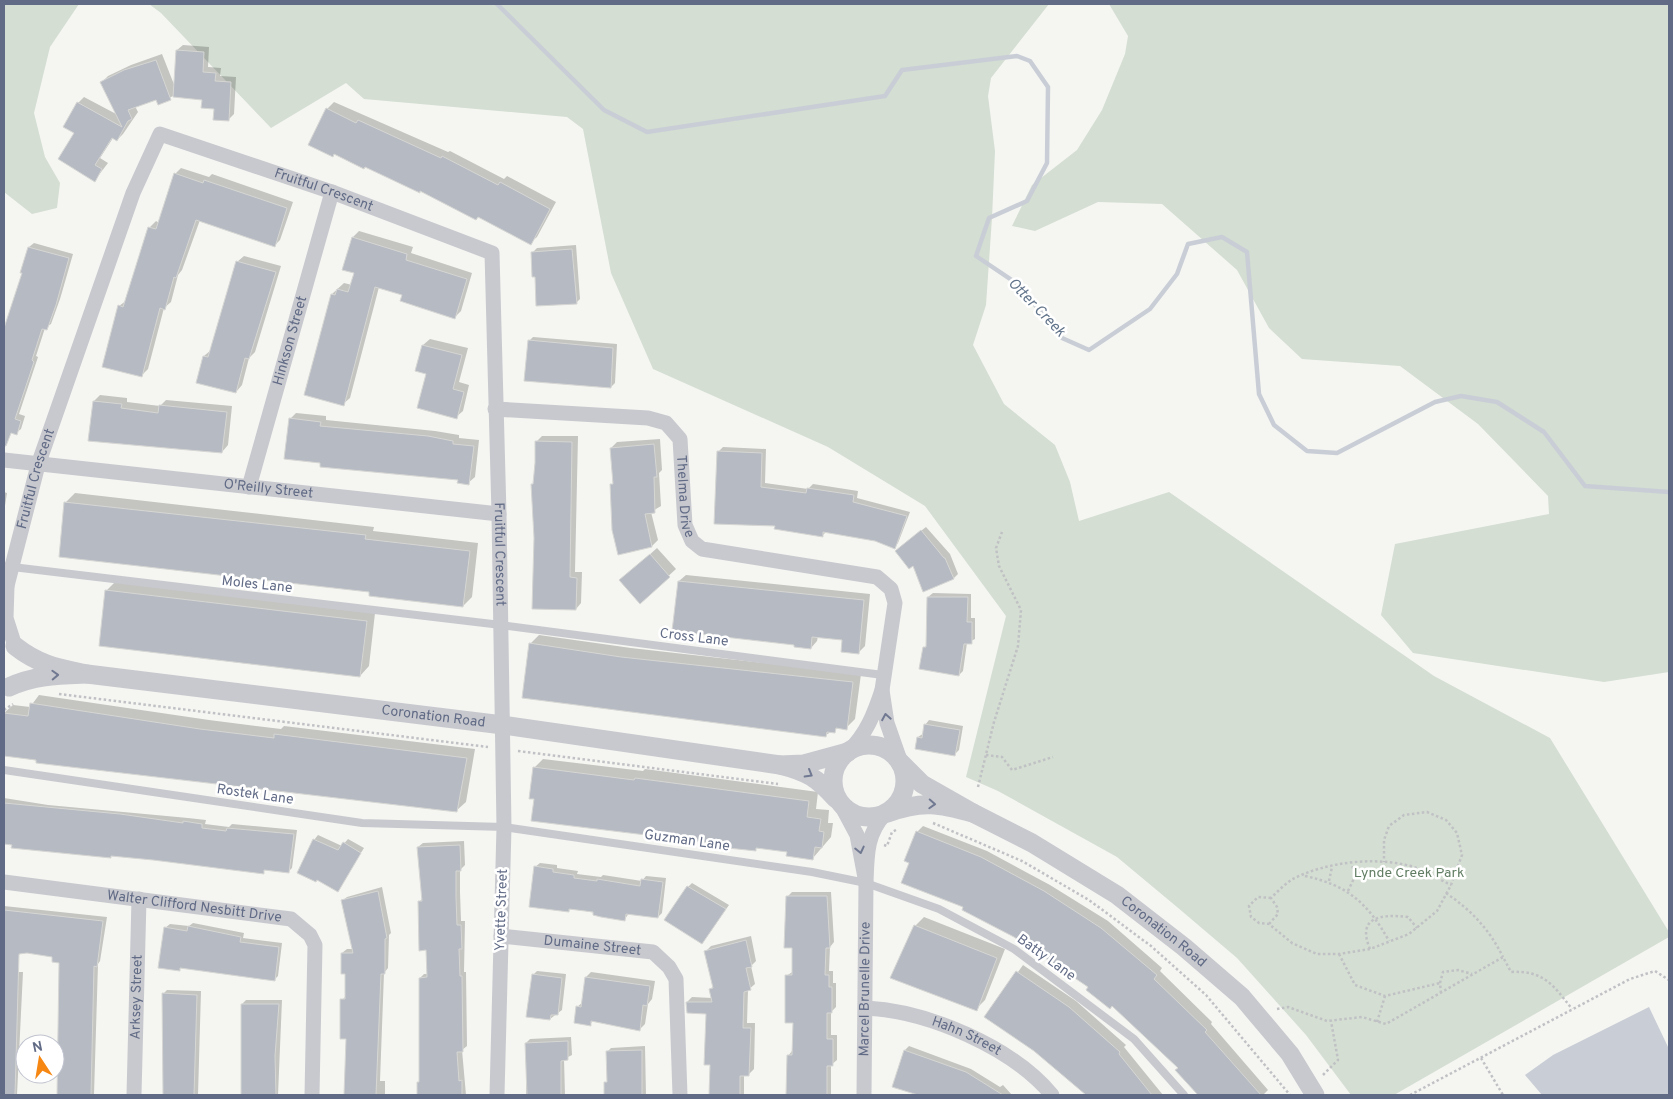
<svg xmlns="http://www.w3.org/2000/svg" width="1673" height="1099" viewBox="0 0 1673 1099" font-family="Overpass,sans-serif">
<style>
.green{fill:#d4ded2}
.water{fill:#c9ced6}
.shadow{fill:#0003}
.lines{fill:none;stroke-linecap:round;stroke-linejoin:round}
.stream{stroke:#c9ced6;stroke-width:4.5}
.building{fill:#b6bac2;stroke:#d6d7d4}
.path{stroke:#c0c1c4;stroke-width:2.5;stroke-dasharray:2.5 2.5;stroke-linecap:butt}
.service{stroke:#c8c9ce;stroke-width:8}
.minor{stroke:#c8c9ce;stroke-width:15}
.tertiary{stroke:#c8c9ce;stroke-width:19}
.oneway{stroke:#707991}
.labels{text-anchor:middle;dominant-baseline:central;stroke-width:5;stroke-linejoin:round;paint-order:stroke}
.street-label{font-size:14px;fill:#616b86;stroke:#fff}
.park-label{font-size:14px;fill:#617d63;stroke:#fff}
.water-label{font-size:15px;font-style:italic;fill:#62748b;stroke:#fff}
</style>
<rect width="100%" height="100%" fill="#f5f6f2"/>
<path class="green" d="M4,4H79L50,47L34,113L45,157L60,183L57,208L32,214L4,192Z
M149,4H1049L991,78L988,96L995,151L992,218L986,305L973,345L1004,404L1055,445L1070,482L1079,521L1169,492L1434,676L1550,738L1669,932V937L1394,1095H1351L1306,1035L1237,958L1177,907L1117,857L998,791L966,777L1006,616L925,506L828,447L653,369L611,273L583,129L567,117L364,99L346,83L271,128L161,13Z
M1109,4H1669V672L1604,682L1413,653L1381,615L1395,544L1549,514L1548,496L1478,424L1400,366L1302,359L1269,328L1237,270L1162,204L1098,202L1035,231L1012,226L1032,185L1077,150L1102,110L1125,54L1128,36Z"/>
<path class="water" d="M1649,1007L1669,1049V1095H1542L1525,1075L1553,1055Z"/>
<path class="shadow" d="M183,45L209,47L208,67L221,68L220,76L236,77L234,114L228,120L203,98L173,96L159,103L157,98L135,106L138,112L123,134L117,140L113,138L100,158L108,163L95,180L76,133L65,126L78,103L84,97L118,115L102,82L108,76L131,65L162,54L175,87L177,50Z
M334,102L448,152L450,151L504,179L507,176L556,202L537,237L530,243L479,216L476,219L327,109Z
M181,168L209,177L212,174L293,202L280,240L274,246L200,220L182,270L178,275L171,302L164,308L148,369L141,376L119,306L127,300L149,228L156,221L159,223L175,174Z
M359,231L413,247L411,253L472,273L461,311L455,317L403,294L379,287L350,398L343,404L332,294L344,283L352,285L355,273L353,237Z
M34,243L73,254L60,299L51,324L45,328L36,356L38,357L19,414L25,416L21,429L16,433L4,430V332L17,293L29,247Z
M576,245L580,299L576,303L536,276L533,252L537,248Z
M244,256L281,266L255,352L249,358L242,385L236,392L204,356L211,350L237,262Z
M533,337L617,344L615,383L611,387L529,341Z
M430,339L468,348L459,382L469,385L463,411L456,417L427,373L417,370L423,345Z
M100,395L127,398V402L160,406L166,400L232,406L228,445L222,452L94,401Z
M296,413L326,416V420L435,431L459,435V438L479,440L475,477L468,483L459,479L322,462L290,419Z
M542,436H578L575,572H582L581,603L576,609L535,538L532,485L534,483L536,442Z
M660,439L662,470L659,473L661,506L651,512L658,540L652,546L612,485L614,483L611,448L617,442Z
M723,447L766,449L765,483L808,489L813,484L858,491L857,498L910,512L898,543L894,547L876,540L826,532L822,536L776,525L718,452Z
M4,492L7,493L4,512Z
M75,493L374,527L373,531L478,543L472,597L463,606L371,591L66,502Z
M926,527L950,554L958,574L954,578L913,564L900,547Z
M657,548L676,569L640,602L628,574Z
M686,575L870,594L865,646L858,653L843,639L818,636L817,641L811,648L796,644L679,581Z
M115,582L375,613L369,666L360,676L106,591Z
M933,593L971,594V618H975V639L967,643L963,671L959,675L924,648L927,645L928,597Z
M539,635L631,648L861,674L855,719L846,728L839,727L826,735L530,644Z
M39,695L209,720L281,729L284,726L475,749L466,802L457,810L63,765L4,755V713L13,705L30,707Z
M929,720L963,726L959,750L955,754L918,737L924,733L925,725Z
M543,759L643,771L645,769L818,792L816,809L829,810L828,823H833L831,837L813,858L788,851L758,847L755,850L535,798L534,768Z
M4,798L48,805L188,818L206,820L205,824L229,827L232,824L297,830L292,868L288,872L266,869L263,872L4,843Z
M923,826L987,851L1050,885L1108,921L1162,968L1160,971L1212,1022L1211,1024L1268,1090L1263,1095H1198L1177,1070L1179,1068L1112,1005L1090,987L1048,960L1050,958L965,907L911,862L917,832Z
M318,835L342,846L348,839L364,848L337,891L314,840Z
M464,841L465,865L460,870V892L461,921H465L464,972H466L467,1046L462,1050L466,1095H418V1083L420,1080V978L424,974H428V949L419,902L423,898L418,847L423,843Z
M540,863L557,865V868L578,871L577,874L601,877L603,875L642,881L646,876L666,878L662,913L658,917L629,913L625,919L571,908L569,911L535,867Z
M692,883L729,905L706,938L688,887Z
M382,887L391,933L389,935L388,968L384,973L380,1081H385V1095H344L348,1037L342,1000L346,996L347,972L342,953L347,949H353L342,901L347,897Z
M792,892H831L834,942L830,947L829,971H833V983H836V1007L831,1012V1035H837V1060L831,1065V1095H787L788,1056L792,1051L794,1022L786,976L794,971V947L787,897Z
M4,906L107,917L100,961L98,964L94,1095H58L60,976L65,961L54,956L22,952L19,955L4,954Z
M924,917L1005,949L985,1000L976,1009L915,926Z
M193,923L244,933L243,938L282,943L278,976L274,980L182,967L179,970L165,928L170,924L189,926Z
M751,936L756,961L751,966L755,984L748,990L747,1023H755L754,1069L749,1074H744V1095H709L711,1063L708,1013L687,1002L692,997L712,998L710,989L714,986L706,951L711,946Z
M1023,965L1076,1001L1126,1045L1124,1047L1163,1095H1088L1035,1050L986,1017Z
M537,971L566,974L562,1010L550,1019L533,975Z
M4,972H23L17,1095H4Z
M591,972L655,981L652,999L648,1004L645,1024L640,1029L594,1020L590,1024L577,1007L583,1002L586,977Z
M167,990L201,991L198,1095H165L163,994Z
M246,1000H282L278,1095H242V1004Z
M571,1037L572,1055L564,1059L565,1095H526V1043L530,1039Z
M645,1046L646,1095H607V1052L611,1048Z
M909,1046L971,1069L1000,1087L1003,1085L1012,1095H917L893,1086L905,1050Z"/>
<g class="lines">
<path class="stream" d="M497,4L604,110L647,132L885,96L902,70L1017,56L1030,61L1048,87L1047,163L1027,201L989,218L976,256L1019,285L1062,338L1089,350L1150,309L1177,274L1188,244L1222,237L1247,252L1259,394L1274,425L1307,451L1337,453L1435,402L1461,396L1497,402L1544,432L1585,486L1669,492"/>
</g>
<path class="building" d="M176,50L204,52L203,72L216,73L215,81L231,82L229,121L213,120L214,109L201,108L202,100L173,97Z
M156,60L171,100L158,105L156,100L128,110L132,119L128,121L117,141L112,138L95,165L102,169L95,182L58,159L74,133L63,127L77,102L122,127L100,82L124,70Z
M326,108L356,123L358,120L441,158L442,156L498,185L500,182L550,209L531,245L478,217L476,220L420,191V193L365,167L364,169L334,154L333,157L308,145Z
M174,173L203,183L204,180L287,208L275,247L196,220L176,278L174,277L165,310L160,308L142,377L102,367L118,305L123,307L148,227L156,229Z
M352,237L407,254L406,260L467,279L455,319L400,301L402,295L375,287L344,406L304,395L331,294L335,295L337,289L348,292L354,273L342,270Z
M28,247L69,258L56,305L47,330L42,329L32,360L34,362L15,419L21,421L17,435L11,433L6,446H4V328L22,273H20Z
M572,249L577,304L536,306L535,277H532L531,252Z
M236,261L276,272L249,359L245,358L236,393L196,383L203,356L208,357Z
M528,340L613,348L611,388L524,381Z
M422,345L462,355L453,389L464,392L457,419L417,408L426,374L415,371Z
M93,401L122,404L121,408L158,413L159,405L227,412L222,453L88,441Z
M289,418L321,422L320,426L428,436L453,441V444L474,446L469,485L457,483L458,480L320,467V463L284,459Z
M535,441L572,442L570,577L577,578L576,610L532,609L534,538L531,484H533L535,463Z
M654,444L657,477H654L655,513L645,514L652,547L618,555L612,530L610,484H613L610,448Z
M717,451L762,453L761,487L806,493L807,488L854,495L853,502L907,516L895,549L875,541L823,532V537L774,529L775,526L714,524Z
M64,502L366,535L365,539L470,551L463,607L369,596V592L59,557Z
M921,530L944,558H945L954,579L923,592L913,566L909,569L895,551Z
M650,554L670,577L640,604L619,580Z
M678,581L864,600L859,654L841,652L842,640L812,637L811,649L794,647V645L672,631Z
M105,590L367,621L360,677L99,646Z
M927,597H968L967,622H972V644H964L959,676L919,669L923,647H926Z
M529,643L621,657L853,682L847,730L836,728L835,733L827,732L826,737L522,698Z
M30,703L200,729L274,738V734L467,758L457,812L36,763V760L4,756V713L28,716Z
M924,724L960,730L955,756L915,749L917,737L922,738Z
M533,767L634,780L635,778L809,801L807,817L821,819L819,831L824,832L822,848L815,847L813,860L786,856L787,852L756,848V851L728,848V845L531,821L534,799H529Z
M4,803L120,814L183,823V821L202,824V828L226,831L227,828L294,834L289,873L264,870V874L153,860L111,856V858L11,848L12,845L4,844Z
M916,831L981,857L1044,891L1101,928L1157,975L1154,979L1207,1030L1205,1032L1261,1095H1198L1175,1070L1178,1068L1112,1006L1110,1009L1086,990L1088,987L1014,937L962,910L963,907L901,883L909,863L904,861Z
M313,839L338,850L343,842L361,853L338,892L317,880L316,882L297,873Z
M460,845L461,871H456V897L457,925H461L462,949H459L460,976H462L463,1052H457L459,1081L462,1080V1095H417V1082H419V978L427,977L426,950L419,951L418,901H422L417,847Z
M534,866L553,869V872L574,875V878L597,881V879L640,886L641,879L663,882L658,918L626,914L625,921L601,917L593,915V912L569,909V912L529,907Z
M687,886L726,909L702,944L664,920Z
M378,891L387,938L385,939V974H381L376,1095H344L346,1039H340V999H345V974H341V953H353L341,900Z
M786,896H827L830,948H826L825,975H829V987H832V1013H827V1039H833V1066H827V1095H786L787,1055H792L793,1023H785V975H792V948H784Z
M4,910L103,921L97,967L94,966L91,1095H57L59,963L52,962V957L27,953L19,954L15,1095H4Z
M914,925L997,958L977,1011L890,978Z
M188,926L241,937L240,942L279,947L275,981L180,968V971L158,968L164,927L187,931Z
M746,940L752,967L746,968L751,990L744,992L743,1028H751L749,1076H740V1095H709L710,1065H704L706,1014L687,1013L686,1002H712L709,989L713,988L704,951Z
M1016,971L1069,1007L1120,1052L1119,1054L1152,1095H1086L1034,1051L984,1017Z
M532,974L562,978L558,1015H551L550,1020L526,1017Z
M585,977L650,986L647,1006L643,1005L640,1031L591,1021V1026L574,1023L576,1006L581,1007Z
M162,993L197,995L194,1095H163Z
M241,1004H279L275,1056L276,1095H241Z
M568,1041V1060L561,1061V1095H527L525,1043Z
M642,1050V1095H604V1082H607L606,1051Z
M904,1050L966,1072L1003,1095H918L892,1087Z"/>
<g class="lines">
<path class="path" d="M59,694L488,747
M4,710L13,704
M518,751L778,784
M986,755L1002,757L1012,770L1053,757
M978,787L994,722L1018,646L1021,610L999,566L996,548L1002,532
M933,823L1022,861L1089,900L1151,946L1206,995L1290,1095
M884,845L887,846L892,832L898,829
M1305,876C1347,885 1368,903 1389,941
M1329,881L1332,867
M1348,891L1356,874L1351,864
M1446,893C1472,911 1489,929 1503,957
M1271,898L1258,897L1249,906L1251,917L1259,923L1269,924L1292,943L1317,954H1339L1370,949L1409,934L1437,911L1451,885L1462,855L1457,833L1446,820L1427,812L1404,815L1389,826L1384,840V862
M1269,924L1278,914L1277,907L1271,898C1277,892 1284,885 1291,880C1326,861 1382,855 1420,869C1430,873 1440,880 1451,885
M1370,949C1356,916 1382,914 1408,917L1417,928
M1339,954L1355,985L1385,996L1440,983
M1441,993L1440,983L1443,972L1458,970L1472,974
M1277,1009L1288,1007L1327,1021L1362,1017L1386,1024L1503,957L1511,972C1544,970 1554,986 1572,1009
M1377,1022L1385,996
M1481,1058L1503,1095
M1323,1075L1338,1060L1331,1021
M1410,1095L1630,979L1655,971L1669,980"/>
<path class="service" d="M4,566L501,625L883,675
M4,770L362,823L504,827L812,872L866,883L939,909L1014,949L1134,1039L1184,1095"/>
<g class="minor">
<path id="s1" d="M495,409L648,418L666,423L680,439L685,525L692,541L702,549L877,577L891,589L895,603L882,690"/>
<path id="s2" d="M4,460L499,514"/>
<path id="s3" d="M249,487L332,192"/>
<path id="s4" d="M7,586L38,465L133,193L160,134L332,192L492,253L499,514L504,827L497,1095"/>
<path d="M4,592L7,586L6,618L15,646"/>
<path d="M848,752C867,733 874,714 882,690L887,723L901,763"/>
<path d="M841,805L857,835L866,883C867,857 866,834 885,814"/>
<path id="s5" d="M4,882L291,919L310,935L315,945L312,1095"/>
<path id="s6" d="M501,936L653,952L669,967L676,979L680,1095"/>
<path id="s7" d="M866,1008C928,1011 1012,1047 1052,1095"/>
<path id="s8" d="M134,1095L139,899"/>
<path id="s9" d="M864,1095L866,883"/>
</g>
<g class="tertiary">
<path id="s10" d="M87,674L503,725L780,765"/>
<path d="M9,687C35,675 59,675 87,674C58,668 39,665 15,646"/>
<circle cx="869" cy="781" r="36"/>
<path d="M836,799C817,778 808,772 780,765L804,764L848,752"/>
<path d="M888,813C922,800 940,804 973,813L922,784L901,763"/>
<path id="s11" d="M973,813L1032,843L1117,895L1184,947L1242,997L1290,1054L1315,1095"/>
</g>
</g>
<defs><path id="oneway-chevron" d="M-2-3.5L2.5 0L-2 3.5" fill="none" stroke-width="1.6" stroke-linecap="round" stroke-linejoin="round" transform="scale(1.25)"/></defs>
<g class="oneway">
<use href="#oneway-chevron" transform="translate(55 675) rotate(-2)"/>
<use href="#oneway-chevron" transform="translate(886 717) rotate(-100)"/>
<use href="#oneway-chevron" transform="translate(809 774) rotate(30)"/>
<use href="#oneway-chevron" transform="translate(932 804) rotate(3)"/>
<use href="#oneway-chevron" transform="translate(860 850) rotate(77)"/>
</g>
<g class="labels">
<g class="street-label">
<text stroke="none"><textPath href="#s4" startOffset="651">Fruitful Crescent</textPath></text>
<text stroke="none"><textPath href="#s3" startOffset="152">Hinkson Street</textPath></text>
<text stroke="none"><textPath href="#s4" startOffset="111">Fruitful Crescent</textPath></text>
<text stroke="none"><textPath href="#s2" startOffset="266">O'Reilly Street</textPath></text>
<text stroke="none"><textPath href="#s1" startOffset="251">Thelma Drive</textPath></text>
<text stroke="none"><textPath href="#s4" startOffset="1132">Fruitful Crescent</textPath></text>
<text transform="translate(257 585) rotate(6)">Moles Lane</text>
<text transform="translate(694 638) rotate(7)">Cross Lane</text>
<text stroke="none"><textPath href="#s10" startOffset="349">Coronation Road</textPath></text>
<text transform="translate(255 795) rotate(8)">Rostek Lane</text>
<text transform="translate(687 841) rotate(8)">Guzman Lane</text>
<text stroke="none"><textPath href="#s5" startOffset="192">Walter Clifford Nesbitt Drive</textPath></text>
<text transform="translate(502 910) rotate(-88)">Yvette Street</text>
<text stroke="none"><textPath href="#s11" startOffset="225">Coronation Road</textPath></text>
<text stroke="none"><textPath href="#s6" startOffset="92">Dumaine Street</textPath></text>
<text transform="translate(1046 958) rotate(36)">Batty Lane</text>
<text stroke="none"><textPath href="#s9" startOffset="106">Marcel Brunelle Drive</textPath></text>
<text stroke="none"><textPath href="#s8" startOffset="98">Arksey Street</textPath></text>
<text stroke="none"><textPath href="#s7" startOffset="105">Hahn Street</textPath></text>
</g>
<g class="park-label">
<text x="1409" y="873">Lynde Creek Park</text>
</g>
<g class="water-label">
<text transform="translate(1036 308) rotate(46)">Otter Creek</text>
</g>
</g>
<rect width="1673" height="1099" fill="none" stroke="#616b86" stroke-width="10"/>
<g transform="translate(40 1059) rotate(348)"><circle r="24" fill="#ffffff" stroke="#c0c4cf"/>
<path d="M0-4L9 19L0 12L-9 19Z" fill="#f68712"/>
<text y="-8" font-size="14" font-weight="bold" text-anchor="middle" fill="#616b86">N</text>
</g>
</svg>
